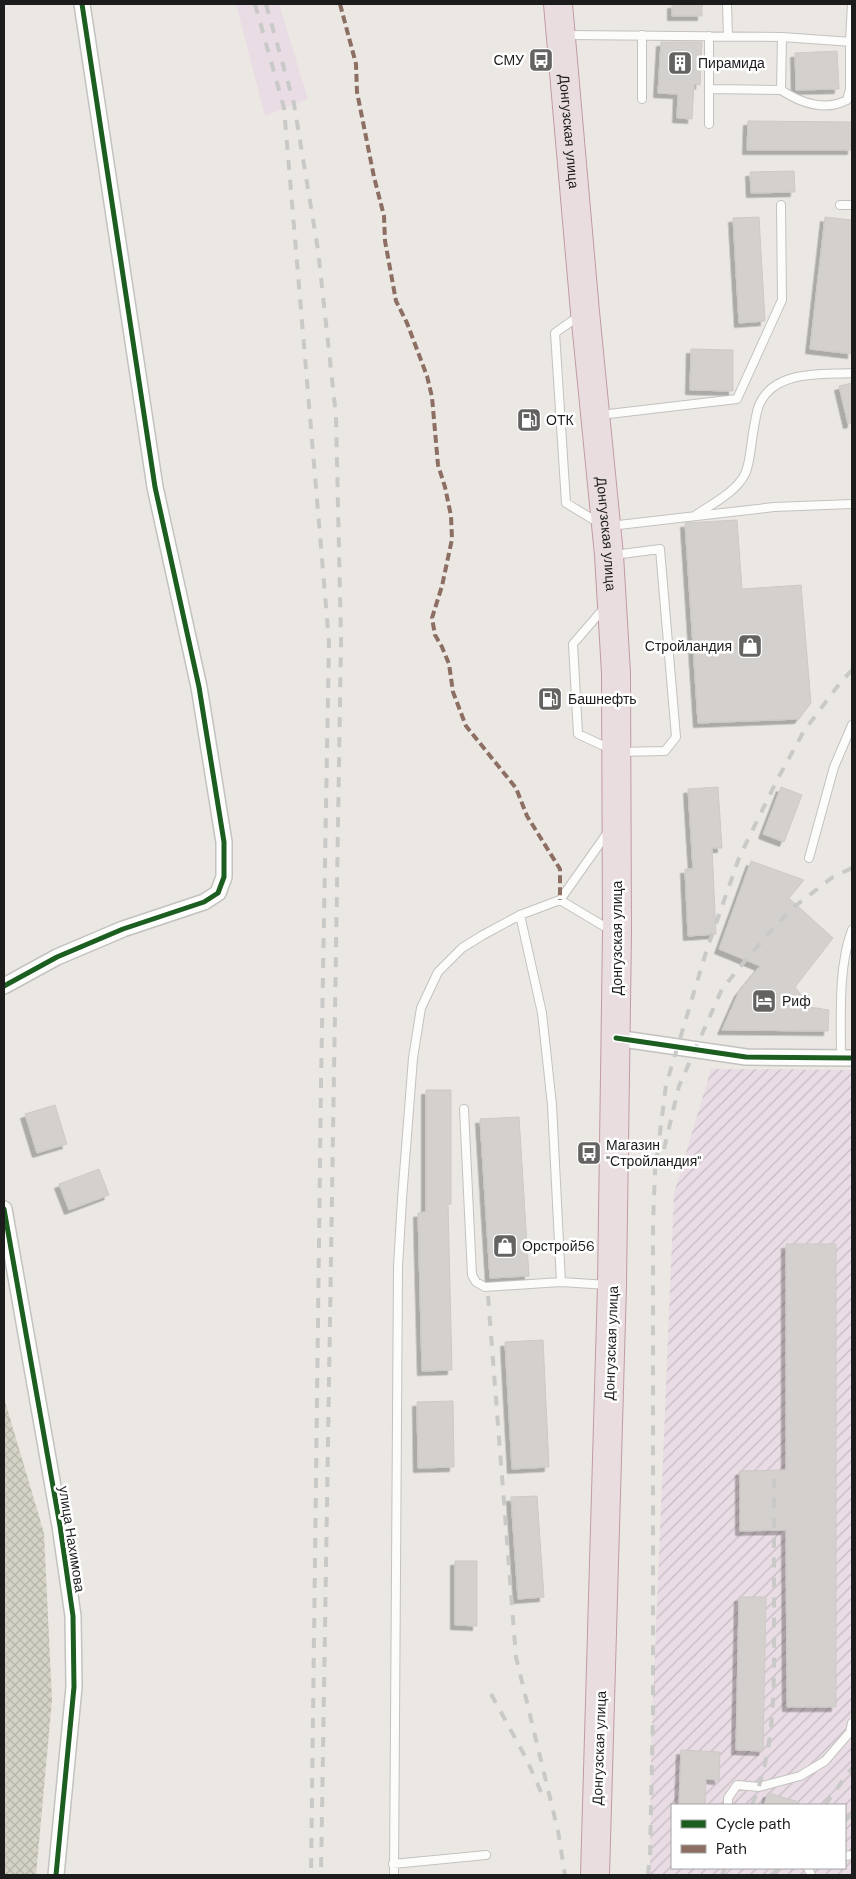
<svg xmlns="http://www.w3.org/2000/svg" width="856" height="1879" viewBox="0 0 856 1879" font-family="'DM Sans',sans-serif">
<style>
.industrial{fill:url(#industrial-furrows);fill-rule:evenodd}
.railway{fill:#e9dce4}
.construction{fill:url(#construction-cross-hatch)}
.building{fill:#d3d0cd;stroke:#cec9c5;filter:url(#shadow)}
.lines{fill:none;stroke-linecap:round;stroke-linejoin:round}
.lane-casing{stroke:#c3c2c0;stroke-width:10}
.street-casing{stroke:#c3c2c0;stroke-width:18}
.highway-casing{stroke:#c29aa6;stroke-width:30}
.lane{stroke:#fcfcfb;stroke-width:8}
.street{stroke:#fcfcfb;stroke-width:15}
.highway{stroke:#e9dddf;stroke-width:28}
.rail{stroke:#c9c9c8;stroke-width:4;stroke-dasharray:10 10;stroke-linecap:butt}
.quiet{stroke:#8d6e63;stroke-width:4;stroke-dasharray:8 4;stroke-linecap:butt}
.cycleway-casing{stroke:#fff;stroke-width:8}
.cycleway{stroke:#1b5e20;stroke-width:5}
.labels{text-anchor:middle;dominant-baseline:central;stroke-width:5;stroke-linejoin:round;paint-order:stroke}
.poi-label{font-size:14px;fill:#1c1c1c;stroke:#fff;text-anchor:start}
.street-label{font-size:14px;fill:#1c1c1c;stroke:#fff}
</style>
<defs>
<pattern id="industrial-furrows" width="10" height="10" patternUnits="userSpaceOnUse" patternTransform="scale(1.25)"><rect width="10" height="10" fill="#e9dce4"/><path d="M-1 1l2-2M0 10L10 0M9 11l2-2" fill="none" stroke="#c7bcc3"/></pattern>
<pattern id="construction-cross-hatch" width="8" height="8" patternUnits="userSpaceOnUse" patternTransform="scale(1.25)"><rect width="8" height="8" fill="#d5d3c5"/><path d="M0 0l8 8M0 8l8-8" fill="none" stroke="#b6b5a9"/></pattern>
<filter id="shadow"><feDropShadow dx="-4.5" dy="4.5" stdDeviation="0" flood-color="#0004"/></filter>
</defs>
<rect width="100%" height="100%" fill="#ebe8e4"/>
<path class="industrial" d="M711,1069L852,1070V1875H650L651,1749L674,1193ZM672,1805H845V1868H672Z"/>
<path class="railway" d="M236,4H279L308,99L265,116Z"/>
<path class="construction" d="M4,1398L44,1533L52,1700L36,1875H4Z"/>
<path class="building" d="M672,4H702V16H672Z
M661,42H702L700,85L694,84L692,119L677,118L678,94L658,93Z
M837,51L839,89L796,90L795,53Z
M748,121L852,122V150H747Z
M794,171L795,192L751,193L750,172Z
M759,217L765,321L739,323L733,218Z
M825,217L852,220V354L810,349Z
M691,349L733,350V391L690,390Z
M852,383V423L848,424L839,386Z
M737,520L742,589L801,585L811,703L799,719L698,723L685,523Z
M718,787L722,848H712L716,934L688,936L685,869H693L688,789Z
M781,787L802,795L784,842L763,834Z
M751,861L804,880L789,898L833,938L795,987L810,1007L829,1010L828,1031L722,1030L739,992L760,966L719,949Z
M426,1090H451V1204H448L452,1370L422,1371L418,1213L426,1212Z
M55,1105L67,1144L37,1153L25,1114Z
M519,1117L529,1276L490,1278L480,1119Z
M99,1169L109,1195L69,1210L59,1184Z
M786,1244H836V1707H787L786,1530L740,1531V1471L786,1470Z
M543,1340L549,1467L512,1469L505,1342Z
M453,1401L454,1467L418,1468L417,1402Z
M537,1496L544,1597L518,1599L511,1497Z
M455,1561H477V1626L455,1625Z
M739,1597H766L763,1751L736,1750Z
M681,1750L720,1752L719,1780L706,1779L705,1805H679Z
M768,1793L799,1802V1805H764Z"/>
<g class="lines">
<defs>
<path id="lane" d="M727,4L728,36
M566,35L782,37L852,42
M709,89L781,90L782,37
M781,90C801,103 824,112 847,100L850,89V41L852,4
M642,99V35
M709,124V36
M840,205H852
M579,316L555,333L566,503L599,523
M600,415L737,399L782,300L781,205
M696,515C712,504 736,492 745,474C750,464 751,444 753,433C755,423 756,411 760,403C776,370 821,375 852,373
M610,526L774,507L852,504
M605,607L573,644L578,734L617,752L665,751L676,737L660,549L614,555
M809,858L834,767L852,725
M560,900L612,931
M520,915L542,1013L552,1105L561,1282L608,1285
M841,1058C841,1018 838,966 852,930
M464,1109L472,1275L476,1282L485,1287L561,1282
M728,1805V1798L737,1785L759,1787L800,1776L825,1761L850,1732L852,1723
M845,1856L852,1855
M393,1864L486,1855
M808,1868L811,1875
M394,1875L398,1267L402,1199L413,1058L421,1008L438,972L462,948L483,935L520,915L560,900L608,832"/>
<path id="street" d="M4,986L57,957L123,929L204,902L218,893L224,877V842L199,687L155,487L82,4
M616,1038L746,1057L852,1058
M4,1209L60,1526L73,1616L74,1687L56,1875"/>
<g id="highway">
<path id="s1" d="M558,4L585,312L609,555L616,673L617,934L612,1285L595,1875"/>
</g>
</defs>
<use href="#lane" class="lane-casing"/>
<use href="#street" class="street-casing"/>
<use href="#highway" class="highway-casing"/>
<use href="#lane" class="lane"/>
<use href="#street" class="street"/>
<use href="#highway" class="highway"/>
<path class="rail" d="M255,4L284,108L329,642L321,1084L311,1875
M266,4L294,104L318,250L336,416L341,640L321,1875
M664,1149L679,1086L722,989L748,957L790,910L833,877L852,868
M488,1296L516,1657L558,1831L565,1875
M491,1694L526,1758L545,1801
M752,1805C776,1747 774,1686 774,1625C774,1576 774,1528 774,1479
M825,1805L852,1768
M845,1820L852,1815
M648,1875L650,1857L653,1711V1223L655,1172L666,1085L707,949L739,858L777,780L804,731L840,683L852,670
M722,1875L725,1868
M771,1875L780,1868"/>
<path class="quiet" d="M340,4L356,64L357,92L374,177L384,216L385,241L396,301L407,323L427,376L432,397L438,465L445,487L451,516L452,539L442,586L432,618L435,635L442,647L449,664L453,692L466,726L516,788L527,816L560,869V900"/>
<defs>
<path id="cycleway" d="M4,986L57,957L123,929L204,902L218,893L224,877V842L199,687L155,487L82,4
M616,1038L746,1057L852,1058
M4,1209L60,1526L73,1616L74,1687L56,1875"/>
</defs>
<use href="#cycleway" class="cycleway-casing"/>
<use href="#cycleway" class="cycleway"/>
</g>
<defs>
<symbol id="bus-square" viewBox="-11 -11 22 22"><rect x="-9" y="-9" width="18" height="18" rx="4" fill="#646362" stroke="#fff"/><path d="M-5-6H5V4H4V6H2V4H-2V6H-4V4H-5ZM-3.5-4V0h7V-4ZM-3.5 1.2v1.5H-2V1.2ZM2 1.2v1.5H3.5V1.2Z" fill="#fff"/></symbol>
<symbol id="building-square" viewBox="-11 -11 22 22"><rect x="-9" y="-9" width="18" height="18" rx="4" fill="#646362" stroke="#fff"/><path d="M-4-6H4V6H1V3H-1V6H-4ZM-2.5-4.3h1.7v1.8h-1.7ZM.8-4.3h1.7v1.8H.8ZM-2.5-1h1.7V.8h-1.7ZM.8-1h1.7V.8H.8Z" fill="#fff"/></symbol>
<symbol id="fuel-square" viewBox="-11 -11 22 22"><rect x="-9" y="-9" width="18" height="18" rx="4" fill="#646362" stroke="#fff"/><path d="M-5.5-6h7V0h2V4h1.3V-2.5L3-4.5l.8-.8L6-3V5H2.5V1h-1V6h-7ZM-4.2-4.7v3.2H.2V-4.7Z" fill="#fff"/></symbol>
<symbol id="shop-square" viewBox="-11 -11 22 22"><rect x="-9" y="-9" width="18" height="18" rx="4" fill="#646362" stroke="#fff"/><path d="M-5-2.5h2.3a2.7 3.5 0 0 1 5.4 0H5L5.5 6h-11ZM-1.5-2.5h3a1.5 2.3 0 0 0-3 0Z" fill="#fff"/></symbol>
<symbol id="hotel-square" viewBox="-11 -11 22 22"><rect x="-9" y="-9" width="18" height="18" rx="4" fill="#646362" stroke="#fff"/><path d="M-6-4.5h1.5V1H6V5H4.5V3h-9V5H-6ZM-4 0a1.8 1.8 0 1 1 3.6 0ZM.5 0V-2.5h3Q6-2.5 6 0Z" fill="#fff"/></symbol>
</defs>
<g fill-rule="evenodd">
<use href="#bus-square" x="527" y="46" width="28" height="28"/>
<use href="#building-square" x="666" y="49" width="28" height="28"/>
<use href="#fuel-square" x="515" y="406" width="28" height="28"/>
<use href="#shop-square" x="736" y="632" width="28" height="28"/>
<use href="#fuel-square" x="536" y="685" width="28" height="28"/>
<use href="#hotel-square" x="750" y="987" width="28" height="28"/>
<use href="#bus-square" x="575" y="1139" width="28" height="28"/>
<use href="#shop-square" x="491" y="1232" width="28" height="28"/>
</g>
<g class="labels">
<g class="poi-label">
<text x="524" y="60" text-anchor="end">СМУ</text>
<text x="698" y="63">Пирамида</text>
<text x="546" y="420">ОТК</text>
<text x="732" y="646" text-anchor="end">Стройландия</text>
<text x="568" y="699">Башнефть</text>
<text x="782" y="1001">Риф</text>
<text x="606" y="1145">Магазин<tspan x="606" dy="16">"Стройландия"</tspan></text>
<text x="522" y="1246">Орстрой56</text>
</g>
<g class="street-label">
<text stroke="none"><textPath href="#s1" startOffset="128">Донгузская улица</textPath></text>
<text stroke="none"><textPath href="#s1" startOffset="532">Донгузская улица</textPath></text>
<text transform="translate(617 938) rotate(-90)">Донгузская улица</text>
<text transform="translate(611 1343) rotate(-88)">Донгузская улица</text>
<text transform="translate(72 1539) rotate(81)">улица Нахимова</text>
<text transform="translate(599 1748) rotate(-88)">Донгузская улица</text>
</g>
</g>
<rect width="856" height="1879" fill="none" stroke="#1c1c1c" stroke-width="10"/>
<rect x="671" y="1804" width="175" height="65" fill="#ffffff" stroke="#a4a4a4"/>
<rect x="681" y="1820" width="25" height="8" fill="#1b5e20" stroke="#a4a4a4"/>
<text x="716" y="1829" font-size="15" fill="#1c1c1c">Cycle path</text>
<rect x="681" y="1845" width="25" height="8" fill="#8d6e63" stroke="#a4a4a4"/>
<text x="716" y="1854" font-size="15" fill="#1c1c1c">Path</text>
</svg>
